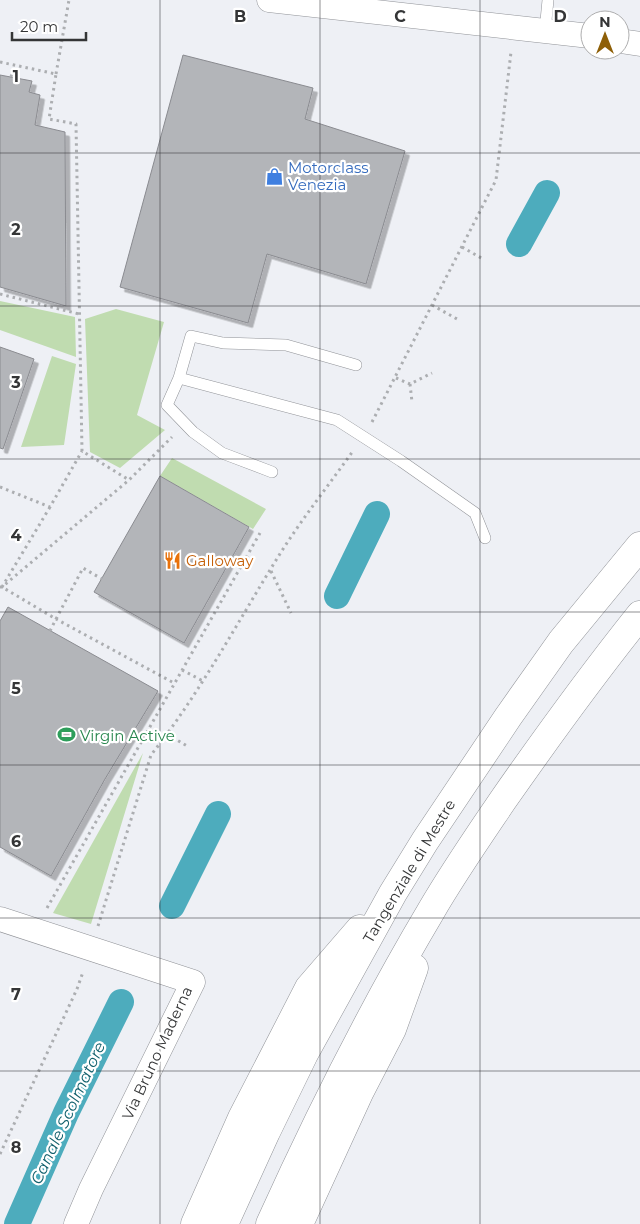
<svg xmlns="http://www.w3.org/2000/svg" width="640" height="1224" viewBox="0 0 640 1224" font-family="Montserrat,sans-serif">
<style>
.green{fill:#c0dcb0}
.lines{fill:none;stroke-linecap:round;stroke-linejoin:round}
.canal{stroke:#4dacbd;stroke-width:26}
.building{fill:#b3b5b9;stroke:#8a8b90;filter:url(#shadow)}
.service-casing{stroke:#919398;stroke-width:12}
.minor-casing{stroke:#919398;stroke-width:25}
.motorway-casing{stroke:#919398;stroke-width:29}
.path{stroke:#acaeb1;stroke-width:3;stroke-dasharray:2.5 4;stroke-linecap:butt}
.service{stroke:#fff;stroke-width:11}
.minor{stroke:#fff;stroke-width:24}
.motorway{stroke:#fff;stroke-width:28}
.grid{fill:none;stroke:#343536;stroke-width:1;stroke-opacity:0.55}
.labels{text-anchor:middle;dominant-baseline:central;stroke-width:4.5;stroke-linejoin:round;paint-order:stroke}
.shop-label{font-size:15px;fill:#366cbe;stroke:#fff;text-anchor:start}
.food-label{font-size:15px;fill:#c56008;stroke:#fff;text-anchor:start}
.leisure-label{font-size:15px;fill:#27864d;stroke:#fff;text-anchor:start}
.street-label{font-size:15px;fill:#343536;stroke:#fff}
.water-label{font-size:16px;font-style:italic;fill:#13616d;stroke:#fff}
.grid-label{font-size:16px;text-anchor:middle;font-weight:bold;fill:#343536;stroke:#fff;stroke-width:4.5;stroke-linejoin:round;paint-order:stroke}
</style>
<defs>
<filter id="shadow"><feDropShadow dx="4.5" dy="4.5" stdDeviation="0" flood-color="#0004"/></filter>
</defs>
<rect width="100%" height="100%" fill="#eef0f5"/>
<path class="green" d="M0,301L75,317L76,357L0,330Z
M116,309L164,322L137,415L165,430L120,468L90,452L85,319Z
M52,356L76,364L64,445L21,447Z
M172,458L266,509L253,529L160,476Z
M143,753L91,924L53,913Z"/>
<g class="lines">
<path class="canal" d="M519,244L547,193
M337,596L377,514
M172,906L218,814
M17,1224L66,1113L121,1002"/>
</g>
<path class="building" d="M183,55L313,88L305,119L405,151L366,284L267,254L248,323L120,287Z
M0,75L32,81L29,92L40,95L35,125L65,132L66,306L0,287Z
M0,347L34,359L3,449L0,448Z
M160,476L249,527L184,643L94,592Z
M8,607L158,691L105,779L51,876L0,847V621Z"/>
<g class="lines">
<defs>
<path id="service" d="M545,31L548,0
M179,378L191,336L223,343L286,345L356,365
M272,472L222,453L193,432L167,405L179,378L337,420L401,461L475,513L485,538"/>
<path id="minor" d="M269,0L590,36
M620,41L640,44
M0,919L193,982L91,1189L76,1224"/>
<path id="motorway" d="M195,1224L242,1118L309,988L360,929
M224,1224L266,1132L304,1054L393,893L425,841L508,717L561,642L640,546
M270,1224C318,1118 371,1012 431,911C453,873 478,837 503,800C547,737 592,675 640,615
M299,1224L360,1091L392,1029L414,968"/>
</defs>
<use href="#service" class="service-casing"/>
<use href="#minor" class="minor-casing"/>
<use href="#motorway" class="motorway-casing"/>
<path class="path" d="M0,62L56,74L49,119L76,124L82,451L129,480L172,437
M56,74L69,0
M11,77L14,65
M462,247L483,259
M0,294L79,314
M432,305L457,319
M396,378L410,384L432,373
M410,384L412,402
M372,422L496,180L511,52
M0,487L50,507L82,451
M50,507L2,587L56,619L83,568L102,579
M271,571L291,613
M0,587H2L129,480
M50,631L56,619L174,683
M182,670L203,681
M167,734L187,746
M47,908L260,533
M98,926L151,755C200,693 237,623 278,557C301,520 328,486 353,451
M0,1154L77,989L83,972"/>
<use href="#service" class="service"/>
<use href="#minor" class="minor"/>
<use href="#motorway" class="motorway"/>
</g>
<path class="grid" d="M160,0V1224M320,0V1224M480,0V1224M0,153H640M0,306H640M0,459H640M0,612H640M0,765H640M0,918H640M0,1071H640"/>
<defs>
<symbol id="shop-bare" viewBox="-9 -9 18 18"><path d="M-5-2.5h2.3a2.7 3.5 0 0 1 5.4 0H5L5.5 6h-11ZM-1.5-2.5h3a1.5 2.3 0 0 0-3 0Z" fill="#3f7fe0" stroke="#fff" stroke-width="2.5" paint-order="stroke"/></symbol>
<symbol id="restaurant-bare" viewBox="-9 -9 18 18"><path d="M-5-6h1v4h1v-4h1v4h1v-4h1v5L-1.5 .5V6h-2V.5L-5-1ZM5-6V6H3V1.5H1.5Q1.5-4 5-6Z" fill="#e8710a" stroke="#fff" stroke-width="2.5" paint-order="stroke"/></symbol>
<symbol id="stadium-bare" viewBox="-9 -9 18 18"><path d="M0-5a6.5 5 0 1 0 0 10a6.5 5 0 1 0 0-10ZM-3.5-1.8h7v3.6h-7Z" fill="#2e9e5b" stroke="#fff" stroke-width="2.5" paint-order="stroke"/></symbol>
</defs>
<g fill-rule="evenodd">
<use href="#shop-bare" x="262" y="164" width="25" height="25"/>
<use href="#restaurant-bare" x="160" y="548" width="25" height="25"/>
<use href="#stadium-bare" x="54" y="722" width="25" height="25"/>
</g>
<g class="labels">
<g class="shop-label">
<text x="288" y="167">Motorclass<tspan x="288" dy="17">Venezia</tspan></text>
</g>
<g class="food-label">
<text x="186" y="560">Galloway</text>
</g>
<g class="leisure-label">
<text x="80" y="735">Virgin Active</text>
</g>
<g class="street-label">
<text transform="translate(409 871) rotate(-59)">Tangenziale di Mestre</text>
<text transform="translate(157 1053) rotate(-65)">Via Bruno Maderna</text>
</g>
<g class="water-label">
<text transform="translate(68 1113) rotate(-65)">Canale Scolmatore</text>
</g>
</g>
<g class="grid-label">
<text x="240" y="22">B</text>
<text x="400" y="22">C</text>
<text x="560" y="22">D</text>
<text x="16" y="82">1</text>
<text x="16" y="235">2</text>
<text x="16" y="388">3</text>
<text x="16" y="541">4</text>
<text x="16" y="694">5</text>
<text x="16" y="847">6</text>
<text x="16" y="1000">7</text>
<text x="16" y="1153">8</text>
</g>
<g transform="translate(605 35)"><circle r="24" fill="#ffffff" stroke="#aeaeaf"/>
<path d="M0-4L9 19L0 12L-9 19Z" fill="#8e5f07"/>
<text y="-8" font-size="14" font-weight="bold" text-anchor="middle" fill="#343536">N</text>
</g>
<path d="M12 32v8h74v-8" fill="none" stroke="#343536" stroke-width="2.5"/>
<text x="20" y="32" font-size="15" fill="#343536" stroke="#ffffff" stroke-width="4" paint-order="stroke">20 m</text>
</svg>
